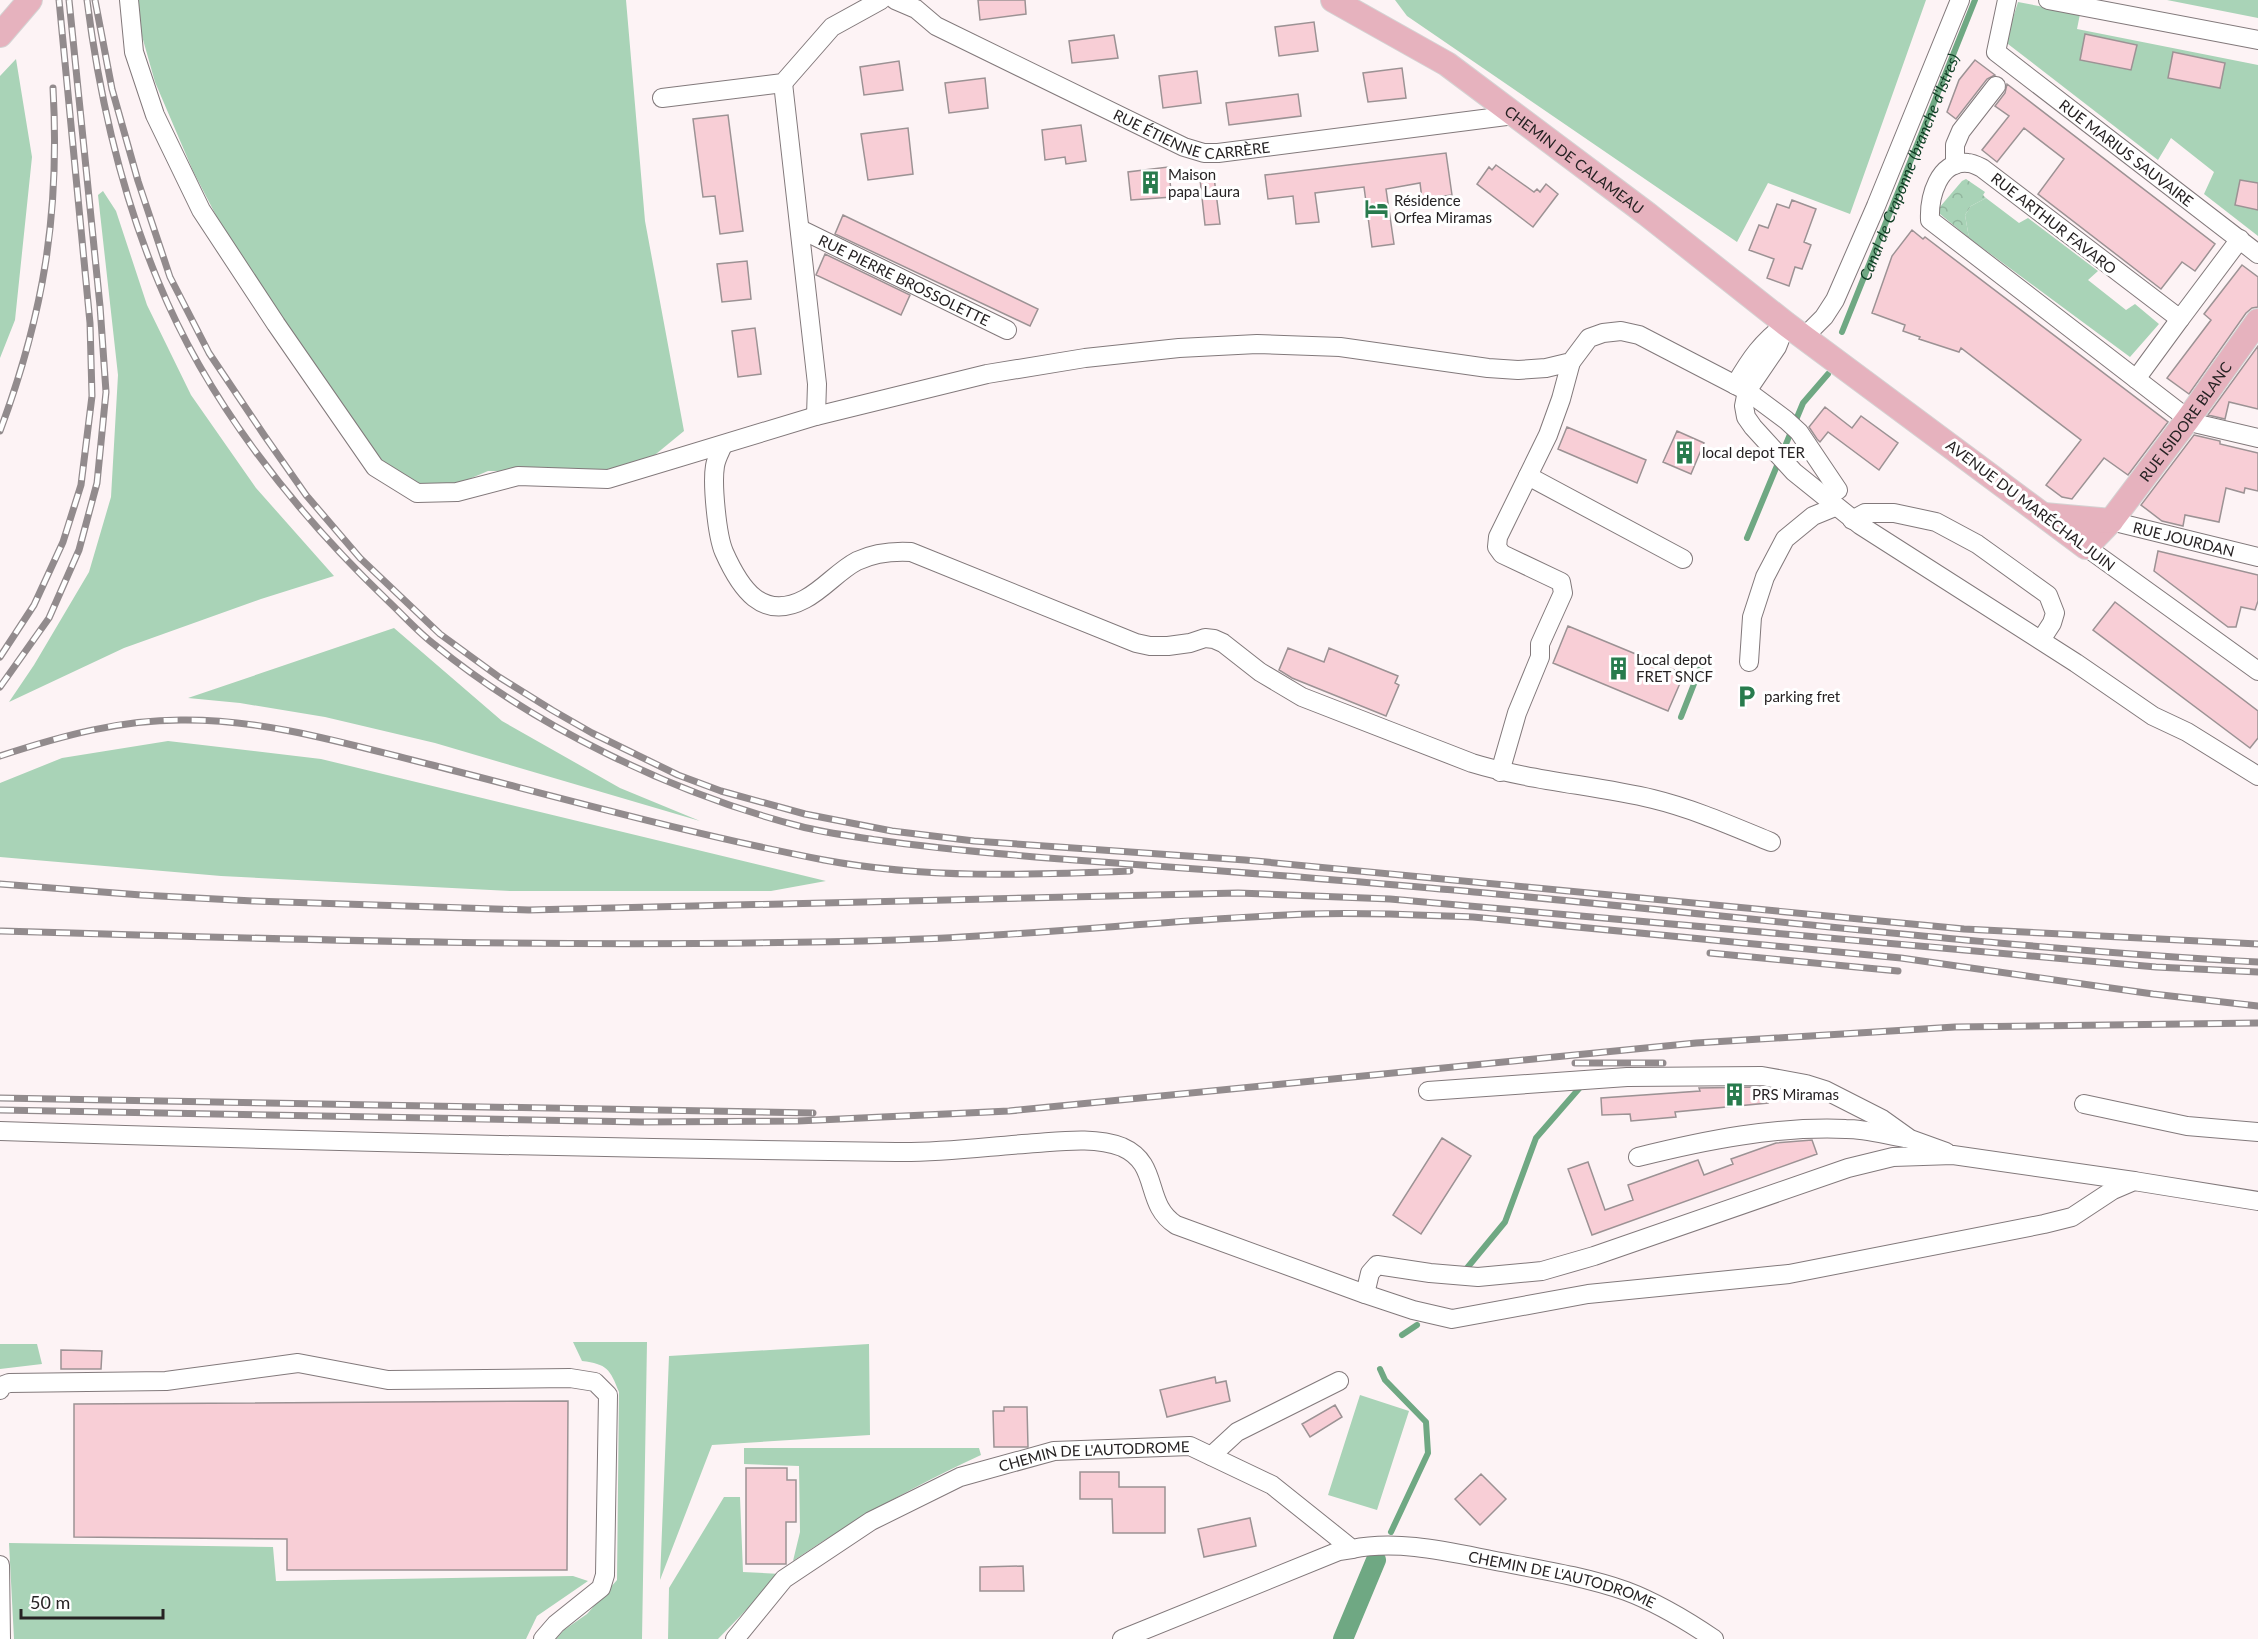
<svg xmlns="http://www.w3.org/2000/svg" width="2258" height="1639" viewBox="0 0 2258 1639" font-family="Lato,sans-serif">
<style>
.green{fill:#a9d3b7}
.park{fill:url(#park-crowns)}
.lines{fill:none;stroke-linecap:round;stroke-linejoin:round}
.stream{stroke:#6fa883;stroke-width:6}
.canal{stroke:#6fa883;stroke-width:20}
.building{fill:#f8ced6;stroke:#9c9294;stroke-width:1.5}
.minor-casing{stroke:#82797b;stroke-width:20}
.major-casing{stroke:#d4d3d3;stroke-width:26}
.minor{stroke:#fff;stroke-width:18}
.major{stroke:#e6b2be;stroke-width:24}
.rail-casing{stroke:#928b8d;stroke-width:7}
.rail{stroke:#fff;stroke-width:4.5;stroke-dasharray:14;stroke-linecap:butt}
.labels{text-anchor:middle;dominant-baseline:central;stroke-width:6;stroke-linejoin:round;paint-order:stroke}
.street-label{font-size:15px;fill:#262223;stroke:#fff}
.poi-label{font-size:15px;fill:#262223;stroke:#fff;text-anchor:start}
.water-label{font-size:16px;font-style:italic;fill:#0e3b22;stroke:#fff}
</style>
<defs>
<pattern id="park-crowns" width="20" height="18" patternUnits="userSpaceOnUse" patternTransform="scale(1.5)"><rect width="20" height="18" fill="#a9d3b7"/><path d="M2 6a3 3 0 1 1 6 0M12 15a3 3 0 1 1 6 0" fill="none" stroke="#91b59d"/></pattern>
</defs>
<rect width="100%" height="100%" fill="#fdf3f5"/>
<path class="green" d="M136,0H626L645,221L684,431L645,463L595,471H488L455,485L401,484L379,465L249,279L193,171L155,82L138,22Z
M1395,0H1926L1850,214L1768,183L1737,242L1407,16Z
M2167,0H2258V18Z
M2018,2L2080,14L2077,29L2258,65V236L2204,194L2214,172L2171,138L2158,160L2008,44L2007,37Z
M16,59L32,157L15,320L0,358V76Z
M103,191L116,211L147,305L191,395L256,488L334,576L261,599L124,648L9,702L34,665L89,572L111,497L118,375L98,195Z
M1986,198L2019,223L2028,218L2098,271L2088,280L2126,310L2135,304L2159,324L2130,357L1969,238L1965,215L1971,206Z
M394,628L502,721L620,788L700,821L435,743L325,717L240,703L188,698Z
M168,741L321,759L826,881L771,891H510L221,876L0,857V783L62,758Z
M573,1342H647L642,1639H556L564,1630L587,1614L617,1580L619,1392C610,1369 607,1364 582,1361Z
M0,1344H37L42,1364L0,1369Z
M869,1344L870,1435L712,1445L660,1580L669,1356Z
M1360,1395L1409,1411L1377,1510L1328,1495Z
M744,1448H979L981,1455C916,1485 853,1520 793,1561L800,1532L799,1466L744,1464Z
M724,1497H740L743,1572L781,1574L718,1639H668L669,1588Z
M9,1543L273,1547L276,1581L573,1576L588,1581L537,1616L526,1639H14Z"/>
<path class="park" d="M1966,179L1985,192L1983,195L1986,198L1971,206L1965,215L1969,238L1940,214L1939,208L1962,181Z"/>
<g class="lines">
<g class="stream">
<path id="s1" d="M1842,332L1975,0"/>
<path d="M1747,538L1803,403L1828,374"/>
<path d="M1681,717L1703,661"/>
<path d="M1467,1268L1505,1222L1536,1138L1583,1084"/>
<path d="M1402,1335L1417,1325"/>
<path d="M1380,1369L1385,1380L1426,1422L1428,1453L1391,1532"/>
</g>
<path class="canal" d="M1343,1639L1376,1560"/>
</g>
<path class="building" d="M978,0H1025L1026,14L980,20Z
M1314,22L1318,51L1279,56L1275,27Z
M2085,34L2137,45L2131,70L2080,60Z
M1114,35L1118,58L1072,63L1069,41Z
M2173,52L2225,63L2220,88L2168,78Z
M1975,60L1995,75L1987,79L1956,119L1947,112L1959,80Z
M899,61L903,90L864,95L860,67Z
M1402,68L1406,98L1368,102L1363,73Z
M1197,71L1201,103L1163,108L1159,76Z
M985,78L988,108L949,113L945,83Z
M2007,84L2215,244L2195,271L2182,262L2161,289L2038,194L2064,159L2024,128L1997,162L1982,150L2009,116L1995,106L2005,93Z
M1298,94L1301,116L1229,125L1226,103Z
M728,115L743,231L720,234L715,196L703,197L693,119Z
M1081,125L1086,161L1066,164L1065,157L1045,160L1042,130Z
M908,128L913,174L868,180L861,134Z
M1446,153L1452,195L1422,199L1420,183L1386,189L1394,244L1372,247L1364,187L1315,193L1319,222L1296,224L1293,196L1268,199L1265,175Z
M1496,165L1534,192L1537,189L1540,192L1546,184L1558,194L1533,227L1477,184L1489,167L1492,170Z
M1168,167L1172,197L1131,200L1128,172Z
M1214,177L1220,224L1205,225L1200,179Z
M2240,180L2258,183V210L2235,205Z
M1792,200L1816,209L1804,242L1811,245L1802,269L1795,267L1789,286L1767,278L1774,259L1749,250L1759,225L1768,228L1777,204L1789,208Z
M843,215L1038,309L1030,326L835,234Z
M1912,230L1923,239L1925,237L2168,422L2128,475L2104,458L2072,499L2062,497L2046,485L2081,440L1961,348L1959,352L1919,339L1920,337L1903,331L1905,325L1872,313L1892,256Z
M825,254L910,295L901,315L816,275Z
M747,261L751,299L722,302L717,264Z
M2242,265L2258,277V307L2252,308L2246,313L2189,394L2167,378L2211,320L2204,314Z
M755,328L761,374L738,377L732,331Z
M2258,346V409L2229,402L2225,419L2208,415Z
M1825,407L1852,428L1861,416L1898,443L1879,470L1828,432L1820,442L1817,439L1809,427Z
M1567,427L1646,460L1637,483L1558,449Z
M1677,431L1704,443L1691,474L1663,462Z
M2194,435L2220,441V444L2258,453V491L2245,488L2244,493L2226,488L2219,522L2185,515L2183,526L2162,521L2141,505Z
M2158,551L2258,575V601L2255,610L2241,607L2236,627H2228L2154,571Z
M2115,602L2258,711V738L2250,748L2093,630Z
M1568,626L1684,674L1668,711L1553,663Z
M1288,648L1324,662L1329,648L1398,676L1395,683L1399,685L1386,716L1292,678L1279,670Z
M1761,1087L1767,1088L1768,1103L1675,1112L1676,1117L1631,1121L1630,1114L1602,1115L1601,1098L1700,1091L1699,1088Z
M1442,1138L1471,1156L1421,1234L1393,1215Z
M1812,1140L1817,1154L1592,1235L1568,1169L1588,1162L1605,1210L1633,1200L1628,1185L1698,1160L1704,1175L1733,1164L1731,1159L1776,1143Z
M61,1350L102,1351L101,1369H61Z
M1215,1377L1216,1383L1226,1381L1230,1401L1167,1417L1160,1390Z
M568,1401L567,1570H287V1539L74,1537V1404Z
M1335,1405L1342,1417L1310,1437L1302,1424Z
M1004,1407H1027L1028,1447H994L993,1411H1004Z
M746,1468H787V1480H796V1522H786V1564H746Z
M1080,1472H1119V1487H1165V1533H1113L1112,1499H1080Z
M1481,1474L1506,1499L1480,1525L1455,1499Z
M1250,1518L1256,1546L1204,1557L1198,1529Z
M1023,1566L1024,1591H980V1567Z"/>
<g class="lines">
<defs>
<g id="minor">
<path d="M129,0L134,52L155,115L201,210L276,324L375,467L417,493L457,492L518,476L608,479L816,416L987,374L1085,358L1179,348L1257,344L1340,347L1488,368L1518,370L1546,368L1571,362L1589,338L1603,333L1621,331L1639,335L1747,391L1786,420L1799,432L1838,490"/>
<path id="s2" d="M895,0L916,9L936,26L1184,147L1204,153H1218L1514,115"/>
<path id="s3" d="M2007,0L1996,52L2258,254"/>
<path d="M2048,0L2258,40"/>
<path d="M783,83L817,384L816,416"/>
<path d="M662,98L783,83L832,27L881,0"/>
<path d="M1955,165V145L1961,131L1996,86"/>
<path id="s4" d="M800,229L1007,330"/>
<path d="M2240,239L2180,319L1982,168C1978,166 1972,163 1968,163C1938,160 1929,198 1930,220L2188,419L2194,423L2258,438"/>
<path d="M1786,324L1777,347L1747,391L1744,406L1746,417L1753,427L1794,472L1860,525L2076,663L2153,716L2187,732L2258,776"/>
<path d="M1804,337L1824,317L1835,300L1876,206L1960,0"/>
<path d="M2136,379L2180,319"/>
<path d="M1735,385C1751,358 1761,343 1786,324"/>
<path d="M723,445C720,452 716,459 715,466C712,484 717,536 724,552C740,588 762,622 805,599C824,589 838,571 857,561C874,553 893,551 911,552L1136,643L1150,646H1168L1190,643L1205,638L1214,639L1223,643L1260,672L1302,697L1472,763C1531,781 1593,785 1653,799C1694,809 1732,826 1771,842"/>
<path d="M1528,476L1683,559"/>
<path d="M1852,520L1865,513H1894L1936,522L1977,544L2048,595L2055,613L2052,623L2041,640"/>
<path id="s5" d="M2111,521L2258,557"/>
<path d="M2086,547L2258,671"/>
<path d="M1749,662L1752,617L1765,577L1785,539L1813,516L1835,507"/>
<path d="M1500,772L1517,713L1540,657V644L1563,593L1561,582L1502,554L1497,547L1498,537L1548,435L1561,399L1571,362"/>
<path d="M1428,1091L1627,1077L1762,1076L1806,1084L1825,1090L1882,1119L1910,1139L1946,1152"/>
<path d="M2084,1104L2187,1126L2258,1132"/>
<path d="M0,1131C299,1141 597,1148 896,1152C943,1153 990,1146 1037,1143C1064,1141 1096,1137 1122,1147C1161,1164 1143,1204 1176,1225L1365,1294L1413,1310L1452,1319L1588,1294L1789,1274L2044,1224L2072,1217L2113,1190L2134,1181L2258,1201"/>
<path d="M1638,1157C1706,1140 1776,1126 1846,1129C1866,1129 1886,1135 1905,1138"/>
<path d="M1365,1294L1370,1273L1377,1265L1430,1273L1478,1277L1542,1271L1594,1256L1848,1168L1893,1157L1953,1155L2134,1181"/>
<path d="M0,1390L1,1386L9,1383L166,1381L298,1363L388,1380L570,1378L595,1382L608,1395L605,1575L601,1588L556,1624L543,1639"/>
<path d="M1211,1456L1237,1432L1339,1381"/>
<path d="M0,1565L1,1639"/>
<path id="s6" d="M735,1639L784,1579L871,1521L960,1477L1054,1451L1190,1446L1272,1485L1352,1549C1400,1539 1453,1553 1501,1562C1543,1570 1586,1577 1626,1591C1658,1603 1686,1620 1714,1639"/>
<path d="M1122,1639L1339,1551L1352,1549"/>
</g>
<g id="major">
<path id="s7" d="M1333,0L1447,64L1647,214L1786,324L2086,547L2111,521L2188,419L2258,321"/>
<path d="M0,35L30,0"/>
<path d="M2044,515L2111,521"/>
</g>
</defs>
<use href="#minor" class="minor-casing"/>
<use href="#major" class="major-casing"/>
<use href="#minor" class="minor"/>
<use href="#major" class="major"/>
<defs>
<path id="rail" d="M87,0C99,95 121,192 158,281C207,401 294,511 387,600C403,615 418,632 435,645C535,727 675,794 799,826C825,833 851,836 877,840C939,849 1000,854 1061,859C1184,868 1307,877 1430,888C1706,912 1981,947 2258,962
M95,0L112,89L138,181L170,277L209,353L264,435L306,495L360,558L440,634L499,677L552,710L592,733L678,775L721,791L805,814L892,831L974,841L1245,860L1964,929L2258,944
M0,431C44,313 60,213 53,88
M0,657L34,605L63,542L81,485L92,396L90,323L59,0
M0,687L49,618L79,550L97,483L106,392L100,306L69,0
M0,756C61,736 122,719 186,720C271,720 354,746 436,766C565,799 694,835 824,860C926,879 1028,875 1130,871
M0,884L141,895L253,901L529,910L1238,893L1390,899L2156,967L2258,972
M0,931C299,940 597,949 896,940C1035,936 1172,919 1310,914C1365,912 1419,915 1473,917L1901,958L2153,994L2258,1006
M1710,953L1898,971
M1575,1063H1663
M0,1098L813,1113
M0,1110L641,1122L798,1121L1009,1111L1696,1043L1955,1027L2258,1023"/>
</defs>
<use href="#rail" class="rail-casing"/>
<use href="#rail" class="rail"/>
</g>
<defs>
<symbol id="building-bare" viewBox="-9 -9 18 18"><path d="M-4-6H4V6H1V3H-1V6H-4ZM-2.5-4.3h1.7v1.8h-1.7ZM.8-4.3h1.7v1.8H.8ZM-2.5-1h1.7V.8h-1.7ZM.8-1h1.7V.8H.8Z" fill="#287b4d" stroke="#fff" stroke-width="2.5" paint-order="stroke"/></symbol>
<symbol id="hotel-bare" viewBox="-9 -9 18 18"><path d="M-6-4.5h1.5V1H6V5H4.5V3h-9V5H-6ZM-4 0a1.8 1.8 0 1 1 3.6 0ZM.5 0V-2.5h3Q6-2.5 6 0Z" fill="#287b4d" stroke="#fff" stroke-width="2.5" paint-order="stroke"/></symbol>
<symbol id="parking-bare" viewBox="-9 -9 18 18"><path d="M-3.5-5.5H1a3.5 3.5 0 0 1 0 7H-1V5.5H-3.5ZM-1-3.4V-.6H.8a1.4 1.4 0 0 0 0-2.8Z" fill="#287b4d" stroke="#fff" stroke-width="2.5" paint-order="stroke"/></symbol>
</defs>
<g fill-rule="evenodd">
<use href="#building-bare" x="1134" y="166" width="33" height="33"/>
<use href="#hotel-bare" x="1360" y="192" width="33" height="33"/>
<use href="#building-bare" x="1668" y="436" width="33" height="33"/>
<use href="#building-bare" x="1602" y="652" width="33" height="33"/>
<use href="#parking-bare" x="1730" y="680" width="33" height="33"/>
<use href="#building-bare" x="1718" y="1078" width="33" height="33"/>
</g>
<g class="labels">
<g class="street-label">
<text stroke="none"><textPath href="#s2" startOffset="330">RUE ÉTIENNE CARRÈRE</textPath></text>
<text stroke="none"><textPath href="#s3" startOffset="218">RUE MARIUS SAUVAIRE</textPath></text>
<text stroke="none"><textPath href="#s7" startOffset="290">CHEMIN DE CALAMEAU</textPath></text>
<text transform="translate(2054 223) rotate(38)">RUE ARTHUR FAVARO</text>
<text stroke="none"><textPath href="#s4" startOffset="116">RUE PIERRE BROSSOLETTE</textPath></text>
<text stroke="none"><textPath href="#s7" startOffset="1092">RUE ISIDORE BLANC</textPath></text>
<text transform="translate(2031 505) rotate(37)">AVENUE DU MARÉCHAL JUIN</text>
<text stroke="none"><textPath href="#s5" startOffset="75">RUE JOURDAN</textPath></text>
<text stroke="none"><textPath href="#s6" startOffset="418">CHEMIN DE L'AUTODROME</textPath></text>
<text stroke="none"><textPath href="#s6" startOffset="922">CHEMIN DE L'AUTODROME</textPath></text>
</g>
<g class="poi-label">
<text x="1168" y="174">Maison<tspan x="1168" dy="17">papa Laura</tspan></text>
<text x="1394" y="200">Résidence<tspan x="1394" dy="17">Orfea Miramas</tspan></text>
<text x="1702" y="452">local depot TER</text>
<text x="1636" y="659">Local depot<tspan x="1636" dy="17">FRET SNCF</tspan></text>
<text x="1764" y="696">parking fret</text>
<text x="1752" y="1094">PRS Miramas</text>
</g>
<g class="water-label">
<text stroke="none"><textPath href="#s1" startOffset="178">Canal de Craponne (branche d'Istres)</textPath></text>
</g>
</g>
<path d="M21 1609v9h142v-9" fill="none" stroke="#262223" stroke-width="3"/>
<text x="30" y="1609" font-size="18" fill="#262223" stroke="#ffffff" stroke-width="4.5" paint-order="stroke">50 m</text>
</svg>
